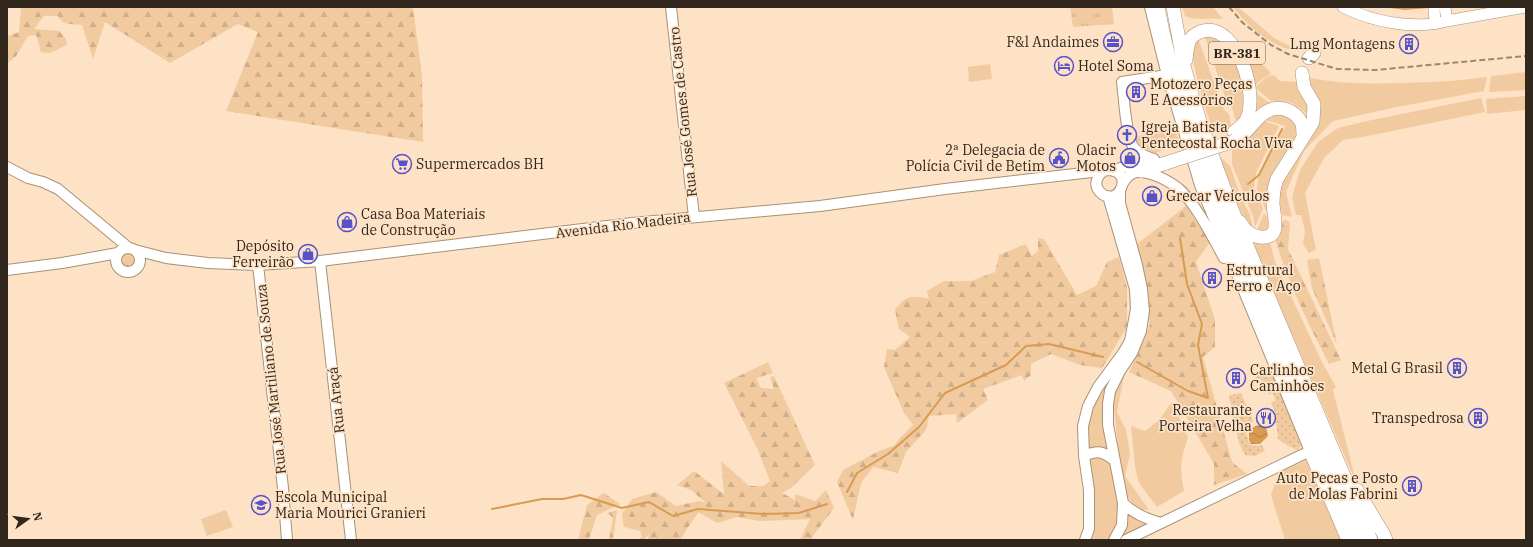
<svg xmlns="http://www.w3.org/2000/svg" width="1533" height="547" viewBox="0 0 1533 547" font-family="'IBM Plex Serif',serif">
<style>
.grass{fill:#f1caa0}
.forest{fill:url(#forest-firs)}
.park{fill:url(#park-tufts)}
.garden{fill:url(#garden-dots)}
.water{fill:url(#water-waves)}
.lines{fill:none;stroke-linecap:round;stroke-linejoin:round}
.stream{stroke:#d99b52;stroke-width:2}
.secondary-casing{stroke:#aa9176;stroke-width:12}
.primary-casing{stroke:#aa9176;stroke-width:12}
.highway-casing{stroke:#aa9176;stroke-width:14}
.secondary{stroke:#fff;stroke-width:10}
.primary{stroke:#fff;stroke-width:11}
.highway{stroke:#fff;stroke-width:13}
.rail{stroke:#9a8873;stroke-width:2;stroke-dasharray:6 3;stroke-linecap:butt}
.highway-bridge-casing{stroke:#aa9176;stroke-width:14;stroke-linecap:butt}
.highway-bridge{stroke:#fff;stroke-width:13}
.labels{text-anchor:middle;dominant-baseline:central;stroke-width:3.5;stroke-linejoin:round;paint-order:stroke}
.shield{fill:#fde2c5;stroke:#6e5f4f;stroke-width:1}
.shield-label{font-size:13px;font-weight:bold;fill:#31271c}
.poi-label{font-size:14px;fill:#31271c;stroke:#fde2c5;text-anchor:end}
.street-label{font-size:14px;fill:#31271c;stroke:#fde2c5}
</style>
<defs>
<pattern id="forest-firs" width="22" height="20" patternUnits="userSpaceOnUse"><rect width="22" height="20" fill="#f1caa0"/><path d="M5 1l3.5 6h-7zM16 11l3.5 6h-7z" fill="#cfae89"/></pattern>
<pattern id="park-tufts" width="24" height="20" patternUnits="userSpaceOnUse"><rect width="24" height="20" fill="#f1caa0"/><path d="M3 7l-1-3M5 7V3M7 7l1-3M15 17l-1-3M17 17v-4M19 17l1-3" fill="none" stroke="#cfae89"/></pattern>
<pattern id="garden-dots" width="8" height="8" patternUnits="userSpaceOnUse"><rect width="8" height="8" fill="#f1caa0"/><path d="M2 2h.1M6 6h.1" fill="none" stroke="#cfae89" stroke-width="1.8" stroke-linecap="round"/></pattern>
<pattern id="water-waves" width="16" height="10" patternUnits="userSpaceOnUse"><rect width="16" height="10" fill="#d99b52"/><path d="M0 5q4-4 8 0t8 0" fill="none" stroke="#b17e43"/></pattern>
</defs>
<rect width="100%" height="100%" fill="#fde2c5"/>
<path class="grass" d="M1182,7H1213L1223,19C1211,17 1195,21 1185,16Z
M1233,7H1238L1274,38L1299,51C1273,49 1248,27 1233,7Z
M1204,34L1218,37L1230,52L1243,78L1246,107L1237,126L1232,107L1228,106Z
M1198,38L1224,110L1229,114L1231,126L1213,131C1208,116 1187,55 1194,42C1195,40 1197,39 1198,38Z
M1241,49L1256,52L1261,63L1271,73L1261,80L1254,86Z
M990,64L992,79L969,82L968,67Z
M1526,72V90L1489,92L1491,76Z
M1274,75L1280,81L1298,82L1311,108L1310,118L1302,109L1290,102L1271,101L1255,87L1268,76Z
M1306,77C1339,84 1370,84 1404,83C1432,82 1459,81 1487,77L1484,91L1397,107L1333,121L1304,151L1286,192L1292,217L1282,215L1277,189L1317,126Z
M1254,92L1270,103L1253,111Z
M1526,96V110L1487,114L1486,99Z
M1481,98L1485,112L1363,137L1343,140L1324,158L1305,193L1316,250L1309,253L1303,244L1305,231L1301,215H1296L1292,197L1300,170L1318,142L1338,128L1367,121Z
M1278,112L1297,123L1299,135L1290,150L1270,226L1263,232L1257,230L1264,213L1269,220L1270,219L1257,190L1258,178L1285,126L1266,120Z
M1264,121L1279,126L1256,173L1254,187L1263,209L1255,227L1253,216L1232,164V150Z
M1220,157L1230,166L1241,197L1250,215L1253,228C1242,223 1225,171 1220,157Z
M1248,234L1269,238L1275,262L1321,360L1336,387L1333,390L1356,482L1255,249V243L1268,242L1253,240V247Z
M1118,369L1111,381L1110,451H1086V428L1095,398Z
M1124,376L1117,412L1126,430L1130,454L1125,476L1149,510L1137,509L1127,496L1120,463L1113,400L1117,386Z
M1172,402L1188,437C1181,459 1179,468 1184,491L1157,507L1139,483L1135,467L1131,426L1145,431L1159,420Z
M1094,456L1110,460L1118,492V528L1112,540H1088V462Z
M1307,460L1341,540H1285L1271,495L1279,473Z
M226,510L233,527L207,536L201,519Z
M1129,513L1151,527L1121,540Z"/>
<path class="forest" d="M21,7H412L413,8L422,76L423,142L226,111L258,32L238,24L170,63L105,22L93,59L82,25C72,24 63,26 58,16H44L34,29L59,31L66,39L67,45L50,53L41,52L36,35L28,36L16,56L7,64L8,36L19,32Z
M1186,206L1210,242L1196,262L1215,320V347L1203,357L1232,462L1247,474L1214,485V464L1171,391L1129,372L1150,324L1137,244Z
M1284,219L1290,222L1288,249L1341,360L1329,364C1308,323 1286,279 1274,235Z
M1038,238L1044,239L1077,295L1096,286L1107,262L1119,257L1127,288V327L1102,368L1080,365L1051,354L1031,364V375L1024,381L1022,375L983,389L988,400L957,423L956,414L929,416L926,430L906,452L898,473L873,467L861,483L853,520L837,482L843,470L879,451L895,445L899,439L913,425L904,413L884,367L887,349L895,350L910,337L899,329L895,310C906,295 912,295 929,299L927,291L944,281H971L995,272L999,255L1026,244L1032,256L1038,251Z
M1319,258L1337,345L1312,288L1307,260Z
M768,362L773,373L756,378L761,388L774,389L770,377L774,376L815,465L792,487L782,493L795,500V494L815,501L826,490L834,508L813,536L812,540H800L810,519L759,521L737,517L717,523L698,512L680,540H648L649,534L644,540H638L642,537L640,531L624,527L622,514L632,499L656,492L676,506L699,501L706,503L691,490L677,485L694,471L724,494L721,461L749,486H763L770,481L757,448L724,383Z
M604,493L620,504L597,515L589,540H578L587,505Z
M617,510L613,540H609L613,518L608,513Z"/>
<path class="park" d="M1070,7H1112L1114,24L1073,27Z
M1174,126L1180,144L1155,153C1147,150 1138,146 1135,137Z
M122 260a7 7 0 1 1 14 0a7 7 0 1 1-14 0Z"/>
<path class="garden" d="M1271,370L1302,445L1297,450L1288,446L1278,439L1275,412L1271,403L1276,401L1273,393L1268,395L1269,388L1260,379L1254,377Z
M1241,393L1253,421L1246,432L1249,443L1253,446L1262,445L1265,451L1255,456L1245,455L1239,443L1229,395Z"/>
<path class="water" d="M1260,425L1266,427L1268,436L1260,444H1251L1249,440V431L1255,426Z"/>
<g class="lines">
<path class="stream" d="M1390,7L1405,9L1429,7
M1248,184L1259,175L1282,129
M1137,362L1188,391L1208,398L1198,345L1202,324L1187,284L1180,238
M847,492L857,473L888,454L919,427L945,393L1006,365L1026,346L1049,344L1103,357
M492,509L542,499H563L581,495L622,508L649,502L673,516L698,509L763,514L799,513L827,504"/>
<defs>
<path id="secondary" d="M671,7L694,217
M1154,159C1147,157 1139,154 1134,148C1126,138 1124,97 1122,82L1167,75
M7,167L28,178L43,182L58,189L129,248
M1113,170L1154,159
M1123,183C1130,171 1139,170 1151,174C1161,177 1170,182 1178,188C1195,202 1213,238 1224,258
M116 260a12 12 0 1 1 24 0a12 12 0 1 1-24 0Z
M135,250L166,258L208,263L258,265L320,261L632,223L820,206L945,189L1109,170C1136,172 1117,210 1100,192C1093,185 1097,175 1104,171
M320,261L351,540
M258,265L283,488L287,540
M7,270L62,263L118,253
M1084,456C1098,450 1103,451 1115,461
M1123,503C1134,514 1146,519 1161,523
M1085,540L1089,529V490L1084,456L1083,426L1088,406L1098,387L1123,353L1130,341L1136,309L1135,289L1108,196
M1114,540L1122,525L1123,503L1108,425V404L1110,391L1120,371L1132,353L1141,331L1144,311L1142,289L1137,265L1120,203V191
M1126,540L1310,451L1200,185L1167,75L1150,7"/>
<path id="primary" d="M1343,7C1373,22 1414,30 1447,21L1525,7
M1434,7L1435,24
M1445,7L1447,21"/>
<path id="highway" d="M1158,7C1170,74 1194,140 1218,204L1358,540
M1173,7L1184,66L1194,102L1204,133L1233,212L1371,540
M1309,58L1314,53
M1186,60C1187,53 1187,42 1192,37C1195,34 1200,32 1203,31C1237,22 1261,98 1245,122C1242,126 1238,129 1234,132
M1241,136C1250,129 1256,118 1266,112C1279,104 1296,110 1302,124C1303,128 1303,133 1303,137
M1141,171L1166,163
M1240,222C1244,229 1251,236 1260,237C1282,239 1274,217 1273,204C1273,195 1274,187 1277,179L1313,122L1314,104L1304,87L1302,73
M1310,451L1348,540
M1357,490L1383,533L1386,540"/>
</defs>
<use href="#secondary" class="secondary-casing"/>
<use href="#primary" class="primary-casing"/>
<use href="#highway" class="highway-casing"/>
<use href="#secondary" class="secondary"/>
<use href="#primary" class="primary"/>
<use href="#highway" class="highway"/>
<path class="rail" d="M1229,7L1243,23L1271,45L1288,54L1337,69L1375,70L1526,56"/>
<defs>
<path id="highway-bridge" d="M1166,163L1234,141"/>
</defs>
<use href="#highway-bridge" class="highway-bridge-casing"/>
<use href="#highway-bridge" class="highway-bridge"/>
</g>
<defs>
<symbol id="office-ring" viewBox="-11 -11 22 22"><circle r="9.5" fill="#fde2c5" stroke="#5552ca" stroke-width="1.5"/><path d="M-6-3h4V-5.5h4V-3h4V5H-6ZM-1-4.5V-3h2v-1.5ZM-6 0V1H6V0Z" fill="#5552ca"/></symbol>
<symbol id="building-ring" viewBox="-11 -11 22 22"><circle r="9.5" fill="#fde2c5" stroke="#5552ca" stroke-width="1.5"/><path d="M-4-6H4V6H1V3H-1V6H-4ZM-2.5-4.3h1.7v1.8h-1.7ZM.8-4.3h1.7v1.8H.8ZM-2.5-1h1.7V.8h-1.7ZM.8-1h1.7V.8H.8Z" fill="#5552ca"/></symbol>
<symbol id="hotel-ring" viewBox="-11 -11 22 22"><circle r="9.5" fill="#fde2c5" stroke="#5552ca" stroke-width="1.5"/><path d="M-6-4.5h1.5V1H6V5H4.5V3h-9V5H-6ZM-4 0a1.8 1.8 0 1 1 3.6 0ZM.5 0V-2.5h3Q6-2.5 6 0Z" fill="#5552ca"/></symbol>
<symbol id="church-ring" viewBox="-11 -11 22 22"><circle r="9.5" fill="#fde2c5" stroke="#5552ca" stroke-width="1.5"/><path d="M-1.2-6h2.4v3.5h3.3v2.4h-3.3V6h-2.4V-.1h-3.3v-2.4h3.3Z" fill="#5552ca"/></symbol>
<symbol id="civic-ring" viewBox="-11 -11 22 22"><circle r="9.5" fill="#fde2c5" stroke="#5552ca" stroke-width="1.5"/><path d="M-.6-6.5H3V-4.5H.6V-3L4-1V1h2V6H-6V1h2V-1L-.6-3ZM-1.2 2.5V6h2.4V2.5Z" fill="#5552ca"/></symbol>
<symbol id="shop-ring" viewBox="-11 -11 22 22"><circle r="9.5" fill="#fde2c5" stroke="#5552ca" stroke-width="1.5"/><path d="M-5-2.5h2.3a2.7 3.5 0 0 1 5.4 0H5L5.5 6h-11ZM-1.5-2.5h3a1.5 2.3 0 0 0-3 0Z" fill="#5552ca"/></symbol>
<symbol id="supermarket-ring" viewBox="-11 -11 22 22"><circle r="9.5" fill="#fde2c5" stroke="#5552ca" stroke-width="1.5"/><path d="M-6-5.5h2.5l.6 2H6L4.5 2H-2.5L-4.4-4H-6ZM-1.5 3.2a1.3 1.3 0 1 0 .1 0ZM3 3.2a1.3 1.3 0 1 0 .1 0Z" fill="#5552ca"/></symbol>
<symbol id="restaurant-ring" viewBox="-11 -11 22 22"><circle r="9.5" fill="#fde2c5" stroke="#5552ca" stroke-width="1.5"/><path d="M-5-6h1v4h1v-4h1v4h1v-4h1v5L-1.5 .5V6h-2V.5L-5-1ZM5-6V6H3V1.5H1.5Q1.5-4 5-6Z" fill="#5552ca"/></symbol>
<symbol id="school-ring" viewBox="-11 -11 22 22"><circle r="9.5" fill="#fde2c5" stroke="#5552ca" stroke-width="1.5"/><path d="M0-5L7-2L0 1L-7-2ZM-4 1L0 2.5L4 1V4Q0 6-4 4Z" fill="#5552ca"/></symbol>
</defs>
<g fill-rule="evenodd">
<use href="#office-ring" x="1102" y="31" width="22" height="22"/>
<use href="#building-ring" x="1398" y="33" width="22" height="22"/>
<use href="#hotel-ring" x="1053" y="55" width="22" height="22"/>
<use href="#building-ring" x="1125" y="81" width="22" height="22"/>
<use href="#church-ring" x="1116" y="124" width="22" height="22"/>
<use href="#civic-ring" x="1048" y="147" width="22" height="22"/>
<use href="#shop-ring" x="1119" y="147" width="22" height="22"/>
<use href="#supermarket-ring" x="391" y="153" width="22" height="22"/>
<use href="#shop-ring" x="1141" y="185" width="22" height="22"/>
<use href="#shop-ring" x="336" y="211" width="22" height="22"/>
<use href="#shop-ring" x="297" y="243" width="22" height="22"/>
<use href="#building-ring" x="1201" y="267" width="22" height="22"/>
<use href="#building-ring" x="1446" y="357" width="22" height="22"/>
<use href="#building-ring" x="1225" y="367" width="22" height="22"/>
<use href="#restaurant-ring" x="1255" y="407" width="22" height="22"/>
<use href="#building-ring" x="1467" y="407" width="22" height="22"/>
<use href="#building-ring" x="1401" y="475" width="22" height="22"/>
<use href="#school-ring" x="250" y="494" width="22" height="22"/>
</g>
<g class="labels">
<rect class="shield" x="1209" y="42" width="56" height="22" rx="3"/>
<g class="shield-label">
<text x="1237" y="53">BR-381</text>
</g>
<g class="poi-label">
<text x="1099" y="42">F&amp;l Andaimes</text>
<text x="1395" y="44">Lmg Montagens</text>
<text x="1078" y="66" text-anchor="start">Hotel Soma</text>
<text x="1150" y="84" text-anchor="start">Motozero Peças<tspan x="1150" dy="16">E Acessórios</tspan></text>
<text x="1141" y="127" text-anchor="start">Igreja Batista<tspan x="1141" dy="16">Pentecostal Rocha Viva</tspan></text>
<text x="1045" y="150">2ª Delegacia de<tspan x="1045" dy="16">Polícia Civil de Betim</tspan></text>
<text x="1116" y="150">Olacir<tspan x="1116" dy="16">Motos</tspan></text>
<text x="416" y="164" text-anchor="start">Supermercados BH</text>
<text x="1166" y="196" text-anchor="start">Grecar Veículos</text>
<text x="361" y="214" text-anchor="start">Casa Boa Materiais<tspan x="361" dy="16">de Construção</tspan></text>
<text x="294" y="246">Depósito<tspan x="294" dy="16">Ferreirão</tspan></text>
<text x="1226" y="270" text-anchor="start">Estrutural<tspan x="1226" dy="16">Ferro e Aço</tspan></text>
<text x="1443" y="368">Metal G Brasil</text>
<text x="1250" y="370" text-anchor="start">Carlinhos<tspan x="1250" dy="16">Caminhões</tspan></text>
<text x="1252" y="410">Restaurante<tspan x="1252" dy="16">Porteira Velha</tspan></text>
<text x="1464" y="418">Transpedrosa</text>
<text x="1398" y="478">Auto Pecas e Posto<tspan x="1398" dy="16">de Molas Fabrini</tspan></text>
<text x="275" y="497" text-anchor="start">Escola Municipal<tspan x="275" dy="16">Maria Mourici Granieri</tspan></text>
</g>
<g class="street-label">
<text transform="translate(683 112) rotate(-96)">Rua José Gomes de Castro</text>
<text transform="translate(623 225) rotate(-7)">Avenida Rio Madeira</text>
<text transform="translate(271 379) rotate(-96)">Rua José Martiliano de Souza</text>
<text transform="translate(336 400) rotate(-96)">Rua Araçá</text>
</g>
</g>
<rect width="1533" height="547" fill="none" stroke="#31271c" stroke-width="16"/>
<g transform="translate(28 519) rotate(76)" stroke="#fde2c5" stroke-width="3" paint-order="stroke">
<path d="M0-3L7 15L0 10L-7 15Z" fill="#31271c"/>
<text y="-6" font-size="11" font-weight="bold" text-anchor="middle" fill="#31271c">N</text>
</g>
</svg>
